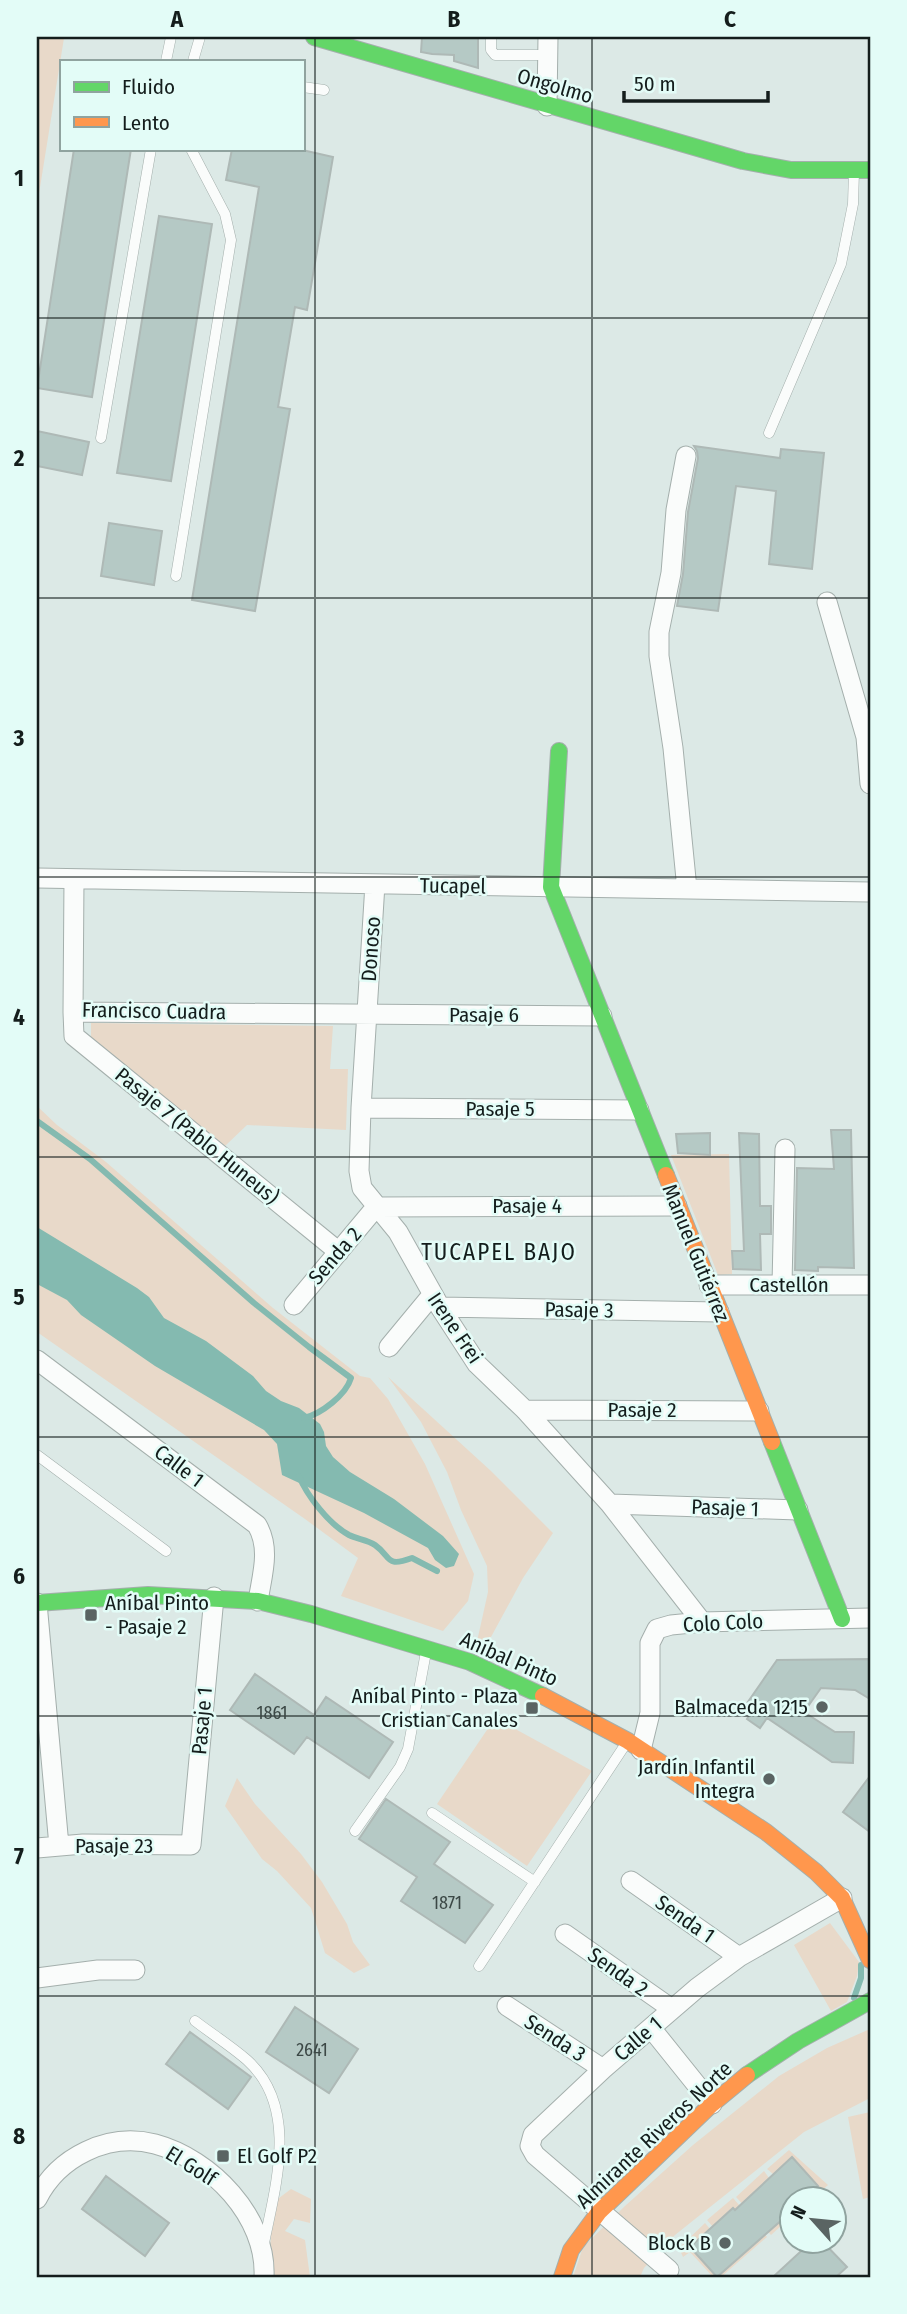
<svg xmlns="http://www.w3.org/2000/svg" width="907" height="2314" viewBox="0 0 907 2314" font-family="'Fira Sans Condensed',sans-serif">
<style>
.green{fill:#e8d9c9}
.water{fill:#84bab0}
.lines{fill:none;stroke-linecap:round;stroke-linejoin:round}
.stream{stroke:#84bab0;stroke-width:6}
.building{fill:#b5c9c5;stroke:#aeb9b6;stroke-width:2}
.lane-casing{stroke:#a4afac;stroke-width:11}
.street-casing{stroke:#a4afac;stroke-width:21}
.fast-casing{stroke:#a4afac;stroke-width:18}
.slow-casing{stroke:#a4afac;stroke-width:18}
.lane{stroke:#fafcfb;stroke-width:10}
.street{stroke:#fafcfb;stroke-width:19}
.fast{stroke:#63d668;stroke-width:16}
.slow{stroke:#ff974d;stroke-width:16}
.grid{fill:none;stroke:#141d1c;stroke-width:2;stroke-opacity:0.55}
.poi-dot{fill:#5a6463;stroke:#e3fcf7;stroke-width:2.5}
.labels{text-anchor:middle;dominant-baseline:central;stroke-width:5;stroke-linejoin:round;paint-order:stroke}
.number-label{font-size:18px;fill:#3c4846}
.street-label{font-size:21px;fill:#141d1c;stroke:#e3fcf7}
.poi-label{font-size:21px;fill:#141d1c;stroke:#e3fcf7;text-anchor:end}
.neighbourhood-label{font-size:23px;letter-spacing:2px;fill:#141d1c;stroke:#e3fcf7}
.neatline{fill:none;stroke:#141d1c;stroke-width:2.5}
.grid-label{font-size:23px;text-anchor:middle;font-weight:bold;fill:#141d1c}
</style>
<rect width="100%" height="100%" fill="#dce9e6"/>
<path class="green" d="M37,37L64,38L37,206Z
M91,1023L333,1026L330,1069H348L346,1130L247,1125L225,1146L91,1039Z
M37,1106L57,1125L106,1162L273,1308L360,1376L370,1378L388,1399L425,1464L474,1574L468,1601L443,1631L341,1596L358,1558L305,1519L37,1332Z
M729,1154L732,1274L718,1275L671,1155Z
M388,1377L491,1471L553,1533L523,1578L485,1648L476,1646L488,1592L487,1566L461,1510L447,1472L421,1422Z
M495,1718L592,1771L527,1866L437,1804Z
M237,1778L255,1804L301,1854L322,1882L347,1924L353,1942L370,1965L354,1973L325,1953L311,1908L277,1871L262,1859L225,1806Z
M830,1923L859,1962L857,1976L847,2002L831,2011L794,1945Z
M870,2029V2098L804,2132L675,2235L644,2268L640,2277H573L583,2247L625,2206L693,2145L779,2076L827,2048Z
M870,2112V2197L863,2199L848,2117Z
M789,2150L828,2185L813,2198H805L818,2186L792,2157L773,2174L767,2169Z
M764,2171L769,2178L751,2195L778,2223L791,2211V2217L771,2235L736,2197Z
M291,2189L311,2199L310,2223L294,2219L285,2231L305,2240L310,2277H278L267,2269L271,2238L265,2224L267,2207Z
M733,2198L767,2237L721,2277H713L690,2252L683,2257L679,2248L705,2223L710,2229L760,2237L734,2208L713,2227L707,2220Z"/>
<path class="water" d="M37,1227L137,1288L149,1297L164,1318L206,1341L253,1376L266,1391L281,1401L299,1408L320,1424L324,1432L326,1446L333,1457L350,1472L394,1499L443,1536L459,1554L454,1566L446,1568L435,1560L428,1548L364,1513L282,1475L277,1444L264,1430L155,1366L81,1315L67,1300L37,1284Z"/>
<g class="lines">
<path class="stream" d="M37,1121L90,1159L254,1303L309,1347L351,1378C346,1395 321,1414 304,1418
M299,1476C307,1496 329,1524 349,1535C357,1539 368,1540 375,1545C392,1557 385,1568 412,1558L437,1571
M854,1998L861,1978V1965"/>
</g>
<path class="building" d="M422,37H478V68L454,61V55L432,54L421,52Z
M74,149H131L92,397L37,388Z
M232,149H298L333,157L307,310L295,307L278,407L290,409L255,611L192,600L259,187L226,180Z
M159,216L212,224L171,481L117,473Z
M37,431L89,442L82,475L37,466Z
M694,446L780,458L781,449L824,453L812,569L769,564L776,491L736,486L718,611L677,606L683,574L688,512L698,458L697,451Z
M109,523L162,531L154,585L101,576Z
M831,1130H851L854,1268L818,1267V1271L795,1270L797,1168L834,1169Z
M710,1133V1155L678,1153L676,1134Z
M739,1133L759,1134L760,1206H771V1234H760L761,1270L733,1269L732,1251H744Z
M870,1659V1699L855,1690L821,1688L804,1712L835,1732H854L853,1763L832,1762L767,1718L760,1728L747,1719L753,1710L745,1706L777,1660Z
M255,1674L314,1715L326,1697L393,1742L369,1778L307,1737L294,1754L230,1710Z
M870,1776V1832L843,1812Z
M386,1799L450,1842L434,1864L493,1905L465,1943L401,1901L417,1877L359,1839Z
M295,2007L358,2049L329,2093L266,2052Z
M190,2032L251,2077L228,2109L166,2064Z
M792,2157L818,2186L805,2199H792V2211L717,2277L690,2247L733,2208L735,2210Z
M106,2176L169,2223L145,2256L82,2209Z
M812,2241H822L847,2267L836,2277H773Z"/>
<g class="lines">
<defs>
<path id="lane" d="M491,37V50L495,55H547
M166,61L171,37
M193,61L200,37
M303,87L324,90
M769,433L841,264L853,204L854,171
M101,438L151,149
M176,576L231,240L225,214L191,149
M37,1455L166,1551
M432,1813L535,1882
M355,1831L400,1767L408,1749L426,1652
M479,1966L627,1742
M195,2021C212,2034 231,2046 247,2060C299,2107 276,2184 264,2243"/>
<path id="street" d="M547,106L548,37
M686,456L676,510L671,573L659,632V656L673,748L687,889
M827,602L866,737L870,784
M37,878L870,892
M74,879L73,1012L602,1016
M375,884L361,1108L359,1171L362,1188L398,1232L440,1307L477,1364L525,1410L610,1504L702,1622
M73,1012L74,1036L339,1252
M361,1108L639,1110
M709,1285H870
M782,1285L785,1149
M294,1305L376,1207L677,1206
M440,1307L719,1312
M389,1347L432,1295
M37,1360L257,1525C271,1549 262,1575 258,1601
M525,1410L759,1411
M610,1504L798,1510
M37,1603L59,1846
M641,1750L650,1713V1643L657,1629L671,1625L702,1622L870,1618
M37,1848L83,1844L191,1845L214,1597
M631,1881L739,1957
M565,1934L672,2009
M37,1978L98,1970H135
M507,2006L603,2069
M651,2028L712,2104
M37,2199C58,2157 108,2132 155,2144C211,2159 267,2217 264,2277
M669,2270L535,2155L530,2146L533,2135L603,2069L697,1988L739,1957L842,1898"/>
<path id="fast" d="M314,37L743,161L791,170H870
M559,751L551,887L666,1175
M772,1442L842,1619
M37,1603L148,1595L258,1601L311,1614L470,1662L543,1696
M747,2075L798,2041L870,2001"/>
<path id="slow" d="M666,1175L772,1442
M543,1696L628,1741L766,1832L816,1872L842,1898L870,1960
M562,2277L571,2250L599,2212L712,2104L747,2075"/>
</defs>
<use href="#lane" class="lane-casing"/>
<use href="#street" class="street-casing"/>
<use href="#fast" class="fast-casing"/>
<use href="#slow" class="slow-casing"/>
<use href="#lane" class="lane"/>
<use href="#street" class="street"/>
<use href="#fast" class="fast"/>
<use href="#slow" class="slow"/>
</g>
<path class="grid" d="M315,37V2277M592,37V2277M37,318H870M37,598H870M37,877H870M37,1157H870M37,1437H870M37,1716H870M37,1996H870"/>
<g class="poi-dot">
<rect x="84" y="1608" width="14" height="14" rx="3.5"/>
<circle cx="822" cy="1707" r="7"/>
<rect x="525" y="1701" width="14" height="14" rx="3.5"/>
<circle cx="769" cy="1779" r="7"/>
<rect x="216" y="2149" width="14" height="14" rx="3.5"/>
<circle cx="725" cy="2243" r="7"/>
</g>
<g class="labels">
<g class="number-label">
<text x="272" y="1713">1861</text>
<text x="447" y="1903">1871</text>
<text x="312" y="2050">2641</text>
</g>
<g class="street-label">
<text transform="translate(555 86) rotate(16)">Ongolmo</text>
<text transform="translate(453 886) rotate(1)">Tucapel</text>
<text transform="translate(371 949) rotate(-86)">Donoso</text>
<text transform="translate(154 1011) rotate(1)">Francisco Cuadra</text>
<text x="484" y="1015">Pasaje 6</text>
<text x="500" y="1109">Pasaje 5</text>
<text transform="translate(197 1136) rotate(39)">Pasaje 7 (Pablo Huneus)</text>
<text x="527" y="1206">Pasaje 4</text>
<text transform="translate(696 1253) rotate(68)">Manuel Gutiérrez</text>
<text transform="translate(335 1256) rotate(-49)">Senda 2</text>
<text x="789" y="1285">Castellón</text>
<text transform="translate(579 1310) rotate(1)">Pasaje 3</text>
<text transform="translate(455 1328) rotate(56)">Irene Frei</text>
<text x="642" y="1410">Pasaje 2</text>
<text transform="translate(179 1466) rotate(37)">Calle 1</text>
<text transform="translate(725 1508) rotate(2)">Pasaje 1</text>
<text transform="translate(723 1623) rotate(-3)">Colo Colo</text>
<text transform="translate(509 1659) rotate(24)">Aníbal Pinto</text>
<text transform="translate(202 1721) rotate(-85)">Pasaje 1</text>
<text x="114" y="1846">Pasaje 23</text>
<text transform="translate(685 1919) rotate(35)">Senda 1</text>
<text transform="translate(618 1972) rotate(35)">Senda 2</text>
<text transform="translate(555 2038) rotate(33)">Senda 3</text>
<text transform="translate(638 2039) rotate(-41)">Calle 1</text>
<text transform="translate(654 2135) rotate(-43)">Almirante Riveros Norte</text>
<text transform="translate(191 2166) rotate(32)">El Golf</text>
</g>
<g class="poi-label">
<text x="105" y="1603" text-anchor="start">Aníbal Pinto<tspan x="105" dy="24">- Pasaje 2</tspan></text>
<text x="518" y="1696">Aníbal Pinto - Plaza<tspan x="518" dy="24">Cristian Canales</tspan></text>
<text x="808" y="1707">Balmaceda 1215</text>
<text x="755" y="1767">Jardín Infantil<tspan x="755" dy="24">Integra</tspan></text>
<text x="237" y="2156" text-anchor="start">El Golf P2</text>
<text x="711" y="2243">Block B</text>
</g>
<g class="neighbourhood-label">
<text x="499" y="1252">TUCAPEL BAJO</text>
</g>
</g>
<rect width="907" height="2314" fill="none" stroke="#e3fcf7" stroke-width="77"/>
<rect x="60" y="60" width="245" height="91" fill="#e3fcf7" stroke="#90a39f" stroke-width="2"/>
<rect x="74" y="82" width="35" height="10" fill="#63d668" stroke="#90a39f" stroke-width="2"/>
<text x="122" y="94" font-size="21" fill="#141d1c">Fluido</text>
<rect x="74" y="117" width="35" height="10" fill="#ff974d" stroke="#90a39f" stroke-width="2"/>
<text x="122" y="130" font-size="21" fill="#141d1c">Lento</text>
<g transform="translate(813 2220) rotate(297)"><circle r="33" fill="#e3fcf7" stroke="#90a39f" stroke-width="2"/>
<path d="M0-5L12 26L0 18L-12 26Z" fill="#5a6463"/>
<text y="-10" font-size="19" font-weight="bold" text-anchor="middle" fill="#141d1c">N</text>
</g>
<path d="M624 91v10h144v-10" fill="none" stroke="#141d1c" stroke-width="3.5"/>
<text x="634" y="91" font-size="21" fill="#141d1c" stroke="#e3fcf7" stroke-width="5" paint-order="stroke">50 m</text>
<rect x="38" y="38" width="831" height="2238" class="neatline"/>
<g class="grid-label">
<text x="177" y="27">A</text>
<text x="454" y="27">B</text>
<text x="730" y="27">C</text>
<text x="19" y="186">1</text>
<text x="19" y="466">2</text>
<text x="19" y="746">3</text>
<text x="19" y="1025">4</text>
<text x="19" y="1305">5</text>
<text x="19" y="1584">6</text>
<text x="19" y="1864">7</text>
<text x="19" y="2144">8</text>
</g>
</svg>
